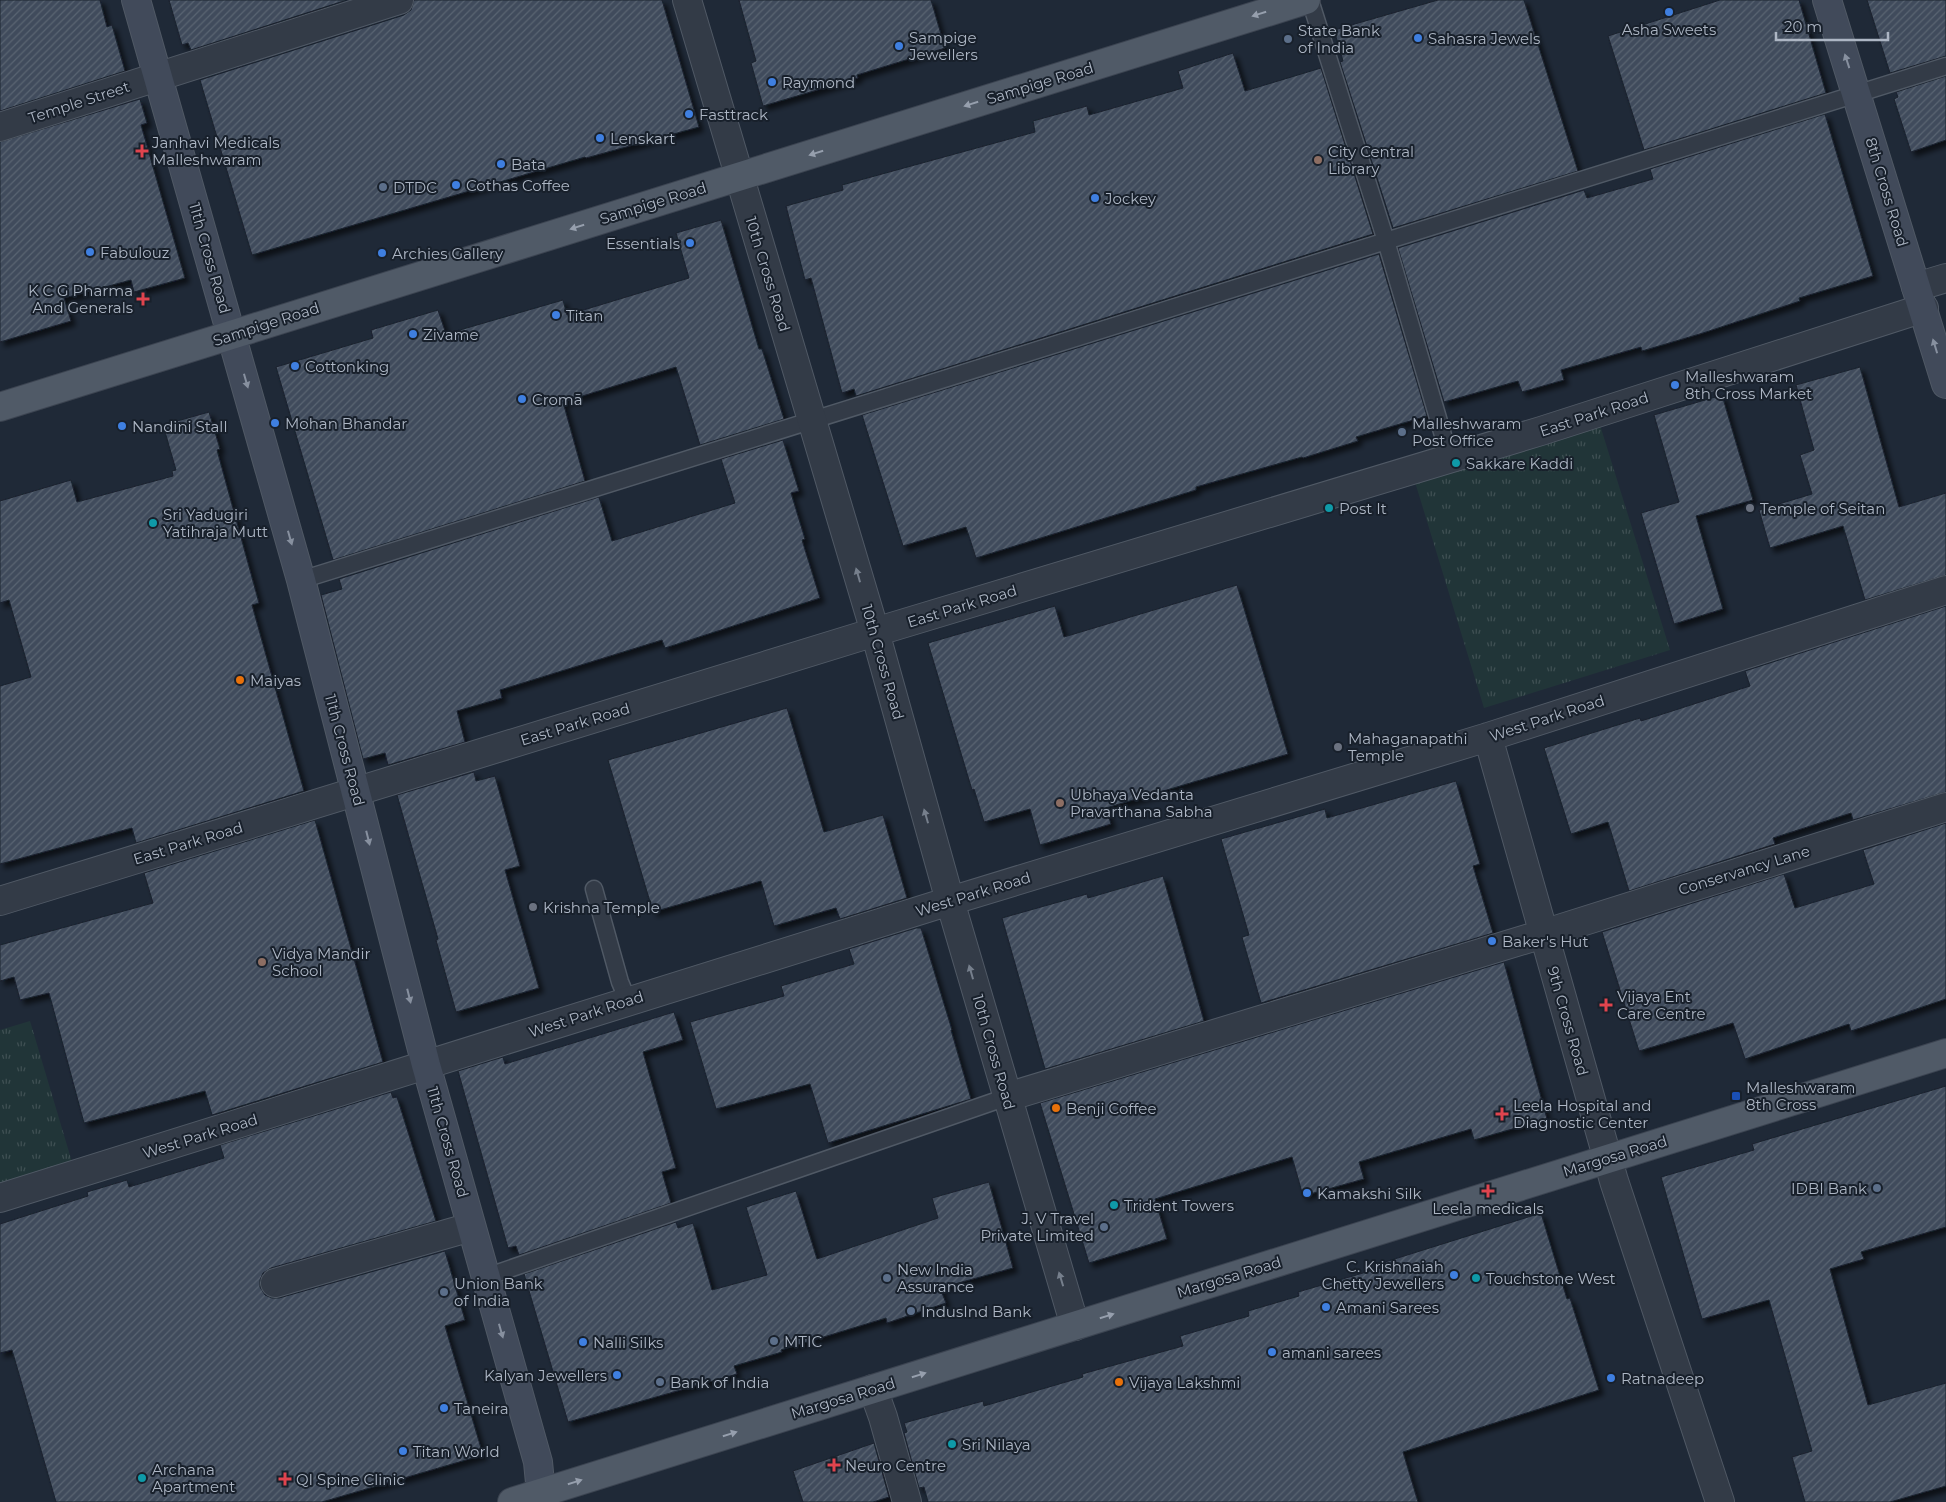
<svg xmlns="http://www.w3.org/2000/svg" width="1946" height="1502" viewBox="0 0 1946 1502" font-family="Montserrat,sans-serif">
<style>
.park{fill:url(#park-tufts)}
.building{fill:url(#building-hatch);stroke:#1a222e;filter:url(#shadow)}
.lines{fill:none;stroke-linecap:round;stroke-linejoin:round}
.lane-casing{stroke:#505965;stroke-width:19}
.street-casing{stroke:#505965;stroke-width:30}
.secondary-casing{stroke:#505965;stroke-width:30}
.primary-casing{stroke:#3c4451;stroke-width:30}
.lane{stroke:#333b47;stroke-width:16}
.street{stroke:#333b47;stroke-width:28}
.secondary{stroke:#414a5a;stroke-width:28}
.primary{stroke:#505a67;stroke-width:28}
.oneway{fill:#969fad}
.oneway2{fill:#87909f}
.oneway3{fill:#767f8c}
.shop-dot{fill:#3f7fe0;stroke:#18202b;stroke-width:2}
.service-dot{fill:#5c6f8a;stroke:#18202b;stroke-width:2}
.health-dot{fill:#e0444e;stroke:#18202b;stroke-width:2}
.education-dot{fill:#8d6e63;stroke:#18202b;stroke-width:2}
.culture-dot{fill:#0f9aa8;stroke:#18202b;stroke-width:2}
.worship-dot{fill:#6b7280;stroke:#18202b;stroke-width:2}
.food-dot{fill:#e8710a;stroke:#18202b;stroke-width:2}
.transit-dot{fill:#1a4fb4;stroke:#18202b;stroke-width:2}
.labels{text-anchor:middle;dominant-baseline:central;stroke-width:4;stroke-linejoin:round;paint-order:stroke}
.poi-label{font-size:15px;fill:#adb6c4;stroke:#18202b;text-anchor:start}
.street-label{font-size:15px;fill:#adb6c4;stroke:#18202b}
</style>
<defs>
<pattern id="park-tufts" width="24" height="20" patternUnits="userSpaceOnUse" patternTransform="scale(1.25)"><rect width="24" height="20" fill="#213538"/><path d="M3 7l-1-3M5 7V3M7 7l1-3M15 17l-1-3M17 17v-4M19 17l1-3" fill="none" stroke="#3f5053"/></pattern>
<pattern id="building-hatch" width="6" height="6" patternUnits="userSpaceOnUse" patternTransform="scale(1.25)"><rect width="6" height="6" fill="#404c5c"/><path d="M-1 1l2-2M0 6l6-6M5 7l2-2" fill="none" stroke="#596472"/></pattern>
<filter id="shadow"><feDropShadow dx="4.5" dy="4.5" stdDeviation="2.5" flood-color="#0009"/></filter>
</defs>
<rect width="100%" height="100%" fill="#1f2937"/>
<path class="park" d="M1600,425L1670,650L1484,708L1415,482Z
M30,1021L72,1162L0,1183V1030Z"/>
<path class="building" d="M0,0H100L107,27L112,25L125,71L0,111Z
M169,0H347L191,50L188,43L182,45Z
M414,0H662L699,127L586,158L585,157L252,255L200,80L404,15L411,10Z
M739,0H931L945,48L857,75L858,78L763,106L751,63L756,61Z
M1438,0H1524L1578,171L1393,228L1340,62L1343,61L1334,30Z
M1720,0H1799L1826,93L1644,150L1608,36Z
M1867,0H1946V56L1890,73Z
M1233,53L1245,91L1321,68L1373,234L856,396L854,389L842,393L811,278L805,280L786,206L843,190L842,185L1035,132L1033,121L1087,106L1089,115L1183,88L1178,71Z
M1946,76V140L1911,152L1894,99L1898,97L1896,92Z
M140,99L147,123L141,125L185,278L134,292L131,280L64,298L71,321L0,342V142Z
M1825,114L1873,276L1799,298L1800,301L1703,333L1642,351L1641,347L1561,370L1564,380L1522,392L1518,381L1444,402L1398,248L1584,190L1587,198L1653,179L1650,169Z
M721,220L759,349H762L784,419L700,445L676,367L563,402L585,481L333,560L276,367L373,338L371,330L438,310L446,334L563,300L567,315L689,278L676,233Z
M1379,254L1427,416L1356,437L1358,441L1303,458L1302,457L1196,487V490L976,558L966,527L903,546L862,415Z
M1860,367L1899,507L1946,493V575L1865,600L1843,526L1770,548L1759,510L1812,494L1800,455L1814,450L1796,385Z
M1722,395L1753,500L1696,516L1723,609L1674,624L1641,513L1679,502L1654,415Z
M209,412L220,449L217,450L259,603L252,605L304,791L136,843L132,828L0,864V686L31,677L9,600L0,603V501L71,480L77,502L173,476L172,471L176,470L163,425Z
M783,440L799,491L791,493L805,539L802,540L820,598L665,648L662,640L500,690L502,698L457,711L465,742L388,765L385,753L363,759L321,595L342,589L339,579L599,497L612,541L735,503L721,459Z
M1237,585L1288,754L1106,808L1111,824L1040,845L1030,809L984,822L974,789L972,790L928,643L1055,606L1064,637Z
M1946,606V792L1853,820L1851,813L1773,838L1775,844L1629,891L1608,822L1571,834L1544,748L1640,718L1641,721L1750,686L1745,671Z
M787,708L824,832L883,815L907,898L840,919L836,908L774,926L761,881L653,912L608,760Z
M474,772L476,781L495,776L520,866L505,870L539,988L456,1012L436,940L438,939L397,795Z
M1456,781L1480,864L1473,866L1493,933L1261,1003L1242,937L1249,935L1221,839L1325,809L1327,818Z
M315,820L383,1062L212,1115L205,1091L84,1123L49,993L20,1000L14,977L0,981V945L153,903L144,873Z
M1946,823V999L1851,1031L1849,1024L1745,1059L1733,1023L1639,1051L1602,932L1784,874L1795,908L1874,884L1863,850Z
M1163,876L1204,1021L1045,1069L1002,918L1087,894L1088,898Z
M916,928H921L952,1030H951L971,1099L828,1143L810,1084L716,1109L690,1022L784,996L781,986L854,964L849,949Z
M1504,962L1547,1119L1474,1140L1471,1129L1359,1162L1364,1179L1303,1196L1292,1157L1155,1199L1167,1239L1089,1263L1040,1103Z
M674,1012L683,1040L643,1052L676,1168L662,1172L671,1203L519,1255L516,1246L508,1248L458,1071L503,1057L505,1064Z
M1946,1086V1227L1861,1252L1864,1259L1830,1269L1868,1405L1946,1383V1486L1890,1502H1805L1792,1457L1812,1451L1769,1300L1702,1319L1661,1177L1754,1150L1752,1144Z
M391,1092L393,1098L397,1097L436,1221L271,1268L263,1273L260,1280V1287L265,1295L272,1298H279L445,1251L465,1320L445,1326L483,1455L322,1502H56L12,1350L0,1353V1224L88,1196L87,1192L127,1180L129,1187L224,1158L220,1145Z
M989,1182L1013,1268L940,1288L946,1303L887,1323L886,1318L781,1350L782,1352L734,1366L737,1374L568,1422L524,1274L676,1222L678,1228L693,1223L712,1290L767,1275L746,1207L796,1191L817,1259L938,1218L932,1198Z
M1541,1213L1567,1299L1570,1298L1599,1390L1403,1452L1418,1502H928L924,1487L919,1488L904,1433L907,1432L904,1423L983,1401L984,1406L1083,1377L1082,1374L1183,1346L1180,1336L1249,1316L1248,1311L1299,1296L1298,1292L1387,1266L1385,1262Z
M874,1443L889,1497L873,1502H803L793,1471Z"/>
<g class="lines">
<defs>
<path id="lane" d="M1310,0L1386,241L1450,459
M301,580L1946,66
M594,889L620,982L628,1001
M486,1277L1007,1097"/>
<path id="street" d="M687,0L875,632L950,901L1075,1326
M0,127L399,0
M1916,287L1946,278
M1488,737L1614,1181L1720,1502
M0,901L875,632L1541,431L1924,308
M1007,1097L1543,934L1946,807
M0,1198L950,901L1488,737L1946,590
M275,1283L471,1227
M873,1389L883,1417L907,1502"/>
<path id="secondary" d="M136,0L301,580L426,1065L538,1462L541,1493L544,1502
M1827,0L1946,384"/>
<path id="primary" d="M0,407L1306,0
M512,1502L1946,1053"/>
</defs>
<use href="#lane" class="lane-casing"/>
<use href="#street" class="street-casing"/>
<use href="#secondary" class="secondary-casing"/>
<use href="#primary" class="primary-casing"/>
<use href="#lane" class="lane"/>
<use href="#street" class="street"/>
<use href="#secondary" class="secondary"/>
<use href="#primary" class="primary"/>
</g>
<defs><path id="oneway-solid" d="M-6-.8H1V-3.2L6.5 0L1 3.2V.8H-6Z" transform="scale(1.25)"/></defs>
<g class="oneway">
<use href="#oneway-solid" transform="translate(1259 14) rotate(163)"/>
<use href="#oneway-solid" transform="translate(971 104) rotate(163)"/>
<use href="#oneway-solid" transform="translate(816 153) rotate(163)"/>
<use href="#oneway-solid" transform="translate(577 227) rotate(163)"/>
<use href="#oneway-solid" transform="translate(1107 1316) rotate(-17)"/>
<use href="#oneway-solid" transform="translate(919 1375) rotate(-17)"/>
<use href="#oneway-solid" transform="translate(730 1434) rotate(-17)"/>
<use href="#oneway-solid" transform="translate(575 1482) rotate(-17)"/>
</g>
<g class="oneway2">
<use href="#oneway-solid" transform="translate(1847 61) rotate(-108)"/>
<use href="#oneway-solid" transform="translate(1935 346) rotate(-107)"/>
<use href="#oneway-solid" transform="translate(246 381) rotate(74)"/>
<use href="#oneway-solid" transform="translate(290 538) rotate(74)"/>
<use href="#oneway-solid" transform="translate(368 838) rotate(76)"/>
<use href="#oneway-solid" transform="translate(409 996) rotate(76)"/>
<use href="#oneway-solid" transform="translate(501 1331) rotate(74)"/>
</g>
<g class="oneway3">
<use href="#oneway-solid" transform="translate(858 575) rotate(-106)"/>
<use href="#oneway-solid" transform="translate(926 816) rotate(-106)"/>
<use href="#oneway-solid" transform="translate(971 972) rotate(-106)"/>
<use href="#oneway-solid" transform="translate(1061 1279) rotate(-107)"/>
</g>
<g class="shop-dot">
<circle cx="1669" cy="12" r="5"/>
<circle cx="1418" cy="38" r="5"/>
<circle cx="899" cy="46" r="5"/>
<circle cx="772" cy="82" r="5"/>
<circle cx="689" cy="114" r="5"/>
<circle cx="600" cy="138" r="5"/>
<circle cx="501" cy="164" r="5"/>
<circle cx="456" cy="185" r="5"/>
<circle cx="1095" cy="198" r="5"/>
<circle cx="690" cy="243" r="5"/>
<circle cx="90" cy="252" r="5"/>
<circle cx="382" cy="253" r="5"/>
<circle cx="556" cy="315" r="5"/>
<circle cx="413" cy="334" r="5"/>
<circle cx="295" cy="366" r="5"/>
<circle cx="1675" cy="385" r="5"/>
<circle cx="522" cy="399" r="5"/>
<circle cx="275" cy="423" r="5"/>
<circle cx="122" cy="426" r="5"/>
<circle cx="1492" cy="941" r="5"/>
<circle cx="1307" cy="1193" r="5"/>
<circle cx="1454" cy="1275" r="5"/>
<circle cx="1326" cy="1307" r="5"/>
<circle cx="583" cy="1342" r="5"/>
<circle cx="1272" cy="1352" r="5"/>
<circle cx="617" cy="1375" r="5"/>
<circle cx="1611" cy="1378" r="5"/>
<circle cx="444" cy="1408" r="5"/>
<circle cx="403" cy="1451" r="5"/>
</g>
<g class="service-dot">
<circle cx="1288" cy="39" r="5"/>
<circle cx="383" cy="187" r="5"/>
<circle cx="1402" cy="432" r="5"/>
<circle cx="1877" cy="1188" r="5"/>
<circle cx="1104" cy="1227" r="5"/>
<circle cx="887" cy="1278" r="5"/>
<circle cx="444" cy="1292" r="5"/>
<circle cx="911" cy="1311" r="5"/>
<circle cx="774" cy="1341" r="5"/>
<circle cx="660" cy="1382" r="5"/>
</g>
<g class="health-dot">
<path d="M139.5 143.5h5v5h5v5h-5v5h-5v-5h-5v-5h5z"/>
<path d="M140.5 291.5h5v5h5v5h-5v5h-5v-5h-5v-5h5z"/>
<path d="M1603.5 997.5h5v5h5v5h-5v5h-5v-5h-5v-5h5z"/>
<path d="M1499.5 1106.5h5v5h5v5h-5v5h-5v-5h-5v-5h5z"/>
<path d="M1485.5 1183.5h5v5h5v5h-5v5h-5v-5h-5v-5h5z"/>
<path d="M831.5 1457.5h5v5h5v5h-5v5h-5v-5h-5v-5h5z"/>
<path d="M282.5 1471.5h5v5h5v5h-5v5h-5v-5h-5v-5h5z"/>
</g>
<g class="education-dot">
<circle cx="1318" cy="160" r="5"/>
<circle cx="1060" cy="803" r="5"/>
<circle cx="262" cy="962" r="5"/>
</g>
<g class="culture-dot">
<circle cx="1456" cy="463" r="5"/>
<circle cx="1329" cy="508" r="5"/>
<circle cx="153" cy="523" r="5"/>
<circle cx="1114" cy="1205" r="5"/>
<circle cx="1476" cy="1278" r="5"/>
<circle cx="952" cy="1444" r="5"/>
<circle cx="142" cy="1478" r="5"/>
</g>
<g class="worship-dot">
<circle cx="1750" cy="508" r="5"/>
<circle cx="1338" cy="747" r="5"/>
<circle cx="533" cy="907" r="5"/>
</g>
<g class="food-dot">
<circle cx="240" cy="680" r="5"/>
<circle cx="1056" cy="1108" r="5"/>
<circle cx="1119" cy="1382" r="5"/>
</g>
<rect class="transit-dot" x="1731" y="1091" width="10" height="10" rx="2.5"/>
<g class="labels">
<g class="poi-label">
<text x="1669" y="29" text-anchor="middle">Asha Sweets</text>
<text x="1298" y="30">State Bank<tspan x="1298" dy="17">of India</tspan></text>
<text x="909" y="37">Sampige<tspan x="909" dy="17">Jewellers</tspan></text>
<text x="1428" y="38">Sahasra Jewels</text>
<text x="782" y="82">Raymond</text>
<text x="699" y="114">Fasttrack</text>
<text x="610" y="138">Lenskart</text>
<text x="152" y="142">Janhavi Medicals<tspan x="152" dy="17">Malleshwaram</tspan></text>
<text x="1328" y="151">City Central<tspan x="1328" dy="17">Library</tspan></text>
<text x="511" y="164">Bata</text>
<text x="466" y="185">Cothas Coffee</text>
<text x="393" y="187">DTDC</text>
<text x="1105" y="198">Jockey</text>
<text x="680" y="243" text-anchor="end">Essentials</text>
<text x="100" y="252">Fabulouz</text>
<text x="392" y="253">Archies Gallery</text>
<text x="133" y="290" text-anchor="end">K C G Pharma<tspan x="133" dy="17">And Generals</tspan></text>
<text x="566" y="315">Titan</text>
<text x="423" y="334">Zivame</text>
<text x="305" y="366">Cottonking</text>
<text x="1685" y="376">Malleshwaram<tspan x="1685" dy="17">8th Cross Market</tspan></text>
<text x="532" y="399">Cromā</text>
<text x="285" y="423">Mohan Bhandar</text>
<text x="1412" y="423">Malleshwaram<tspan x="1412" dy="17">Post Office</tspan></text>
<text x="132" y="426">Nandini Stall</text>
<text x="1466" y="463">Sakkare Kaddi</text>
<text x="1339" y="508">Post It</text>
<text x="1760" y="508">Temple of Seitan</text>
<text x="163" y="514">Sri Yadugiri<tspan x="163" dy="17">Yatihraja Mutt</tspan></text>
<text x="250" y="680">Maiyas</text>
<text x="1348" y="738">Mahaganapathi<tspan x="1348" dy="17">Temple</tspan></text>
<text x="1070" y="794">Ubhaya Vedanta<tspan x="1070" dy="17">Pravarthana Sabha</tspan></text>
<text x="543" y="907">Krishna Temple</text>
<text x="1502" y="941">Baker's Hut</text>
<text x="272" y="953">Vidya Mandir<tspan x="272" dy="17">School</tspan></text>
<text x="1617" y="996">Vijaya Ent<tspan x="1617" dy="17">Care Centre</tspan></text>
<text x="1746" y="1087">Malleshwaram<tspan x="1746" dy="17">8th Cross</tspan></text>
<text x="1513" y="1105">Leela Hospital and<tspan x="1513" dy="17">Diagnostic Center</tspan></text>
<text x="1066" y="1108">Benji Coffee</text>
<text x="1867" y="1188" text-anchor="end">IDBI Bank</text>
<text x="1317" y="1193">Kamakshi Silk</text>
<text x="1124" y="1205">Trident Towers</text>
<text x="1488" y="1208" text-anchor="middle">Leela medicals</text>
<text x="1094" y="1218" text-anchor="end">J. V Travel<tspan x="1094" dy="17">Private Limited</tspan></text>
<text x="1444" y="1266" text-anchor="end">C. Krishnaiah<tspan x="1444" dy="17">Chetty Jewellers</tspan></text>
<text x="897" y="1269">New India<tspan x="897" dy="17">Assurance</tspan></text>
<text x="1486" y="1278">Touchstone West</text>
<text x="454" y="1283">Union Bank<tspan x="454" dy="17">of India</tspan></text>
<text x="1336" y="1307">Amani Sarees</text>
<text x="921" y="1311">IndusInd Bank</text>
<text x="784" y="1341">MTIC</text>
<text x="593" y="1342">Nalli Silks</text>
<text x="1282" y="1352">amani sarees</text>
<text x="607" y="1375" text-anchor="end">Kalyan Jewellers</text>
<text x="1621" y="1378">Ratnadeep</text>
<text x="670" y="1382">Bank of India</text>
<text x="1129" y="1382">Vijaya Lakshmi</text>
<text x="454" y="1408">Taneira</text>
<text x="962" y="1444">Sri Nilaya</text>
<text x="413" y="1451">Titan World</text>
<text x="845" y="1465">Neuro Centre</text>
<text x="152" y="1469">Archana<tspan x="152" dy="17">Apartment</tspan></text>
<text x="296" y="1479">QI Spine Clinic</text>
</g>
<g class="street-label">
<text transform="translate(1040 83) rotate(-17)">Sampige Road</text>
<text transform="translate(79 102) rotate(-18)">Temple Street</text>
<text transform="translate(1887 192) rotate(73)">8th Cross Road</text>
<text transform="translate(653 203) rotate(-17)">Sampige Road</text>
<text transform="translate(210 258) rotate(74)">11th Cross Road</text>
<text transform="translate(768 274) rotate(73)">10th Cross Road</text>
<text transform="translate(266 324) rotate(-18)">Sampige Road</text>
<text transform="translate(1594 414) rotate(-18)">East Park Road</text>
<text transform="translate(962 606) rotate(-17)">East Park Road</text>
<text transform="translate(883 662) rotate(74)">10th Cross Road</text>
<text transform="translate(1547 718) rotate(-18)">West Park Road</text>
<text transform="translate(575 724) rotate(-17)">East Park Road</text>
<text transform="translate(345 750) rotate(75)">11th Cross Road</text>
<text transform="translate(188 843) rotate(-17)">East Park Road</text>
<text transform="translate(1744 870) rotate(-17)">Conservancy Lane</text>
<text transform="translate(973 894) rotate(-17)">West Park Road</text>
<text transform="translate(586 1014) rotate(-18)">West Park Road</text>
<text transform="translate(1568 1021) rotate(74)">9th Cross Road</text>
<text transform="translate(994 1052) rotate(74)">10th Cross Road</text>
<text transform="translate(200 1136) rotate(-17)">West Park Road</text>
<text transform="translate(448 1142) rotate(74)">11th Cross Road</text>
<text transform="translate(1615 1156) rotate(-17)">Margosa Road</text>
<text transform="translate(1229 1277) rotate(-17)">Margosa Road</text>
<text transform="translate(843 1398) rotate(-17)">Margosa Road</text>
</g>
</g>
<path d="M1776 32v8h112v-8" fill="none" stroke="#adb6c4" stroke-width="2.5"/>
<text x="1784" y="32" font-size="15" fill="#adb6c4" stroke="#18202b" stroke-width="4" paint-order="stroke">20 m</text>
</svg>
